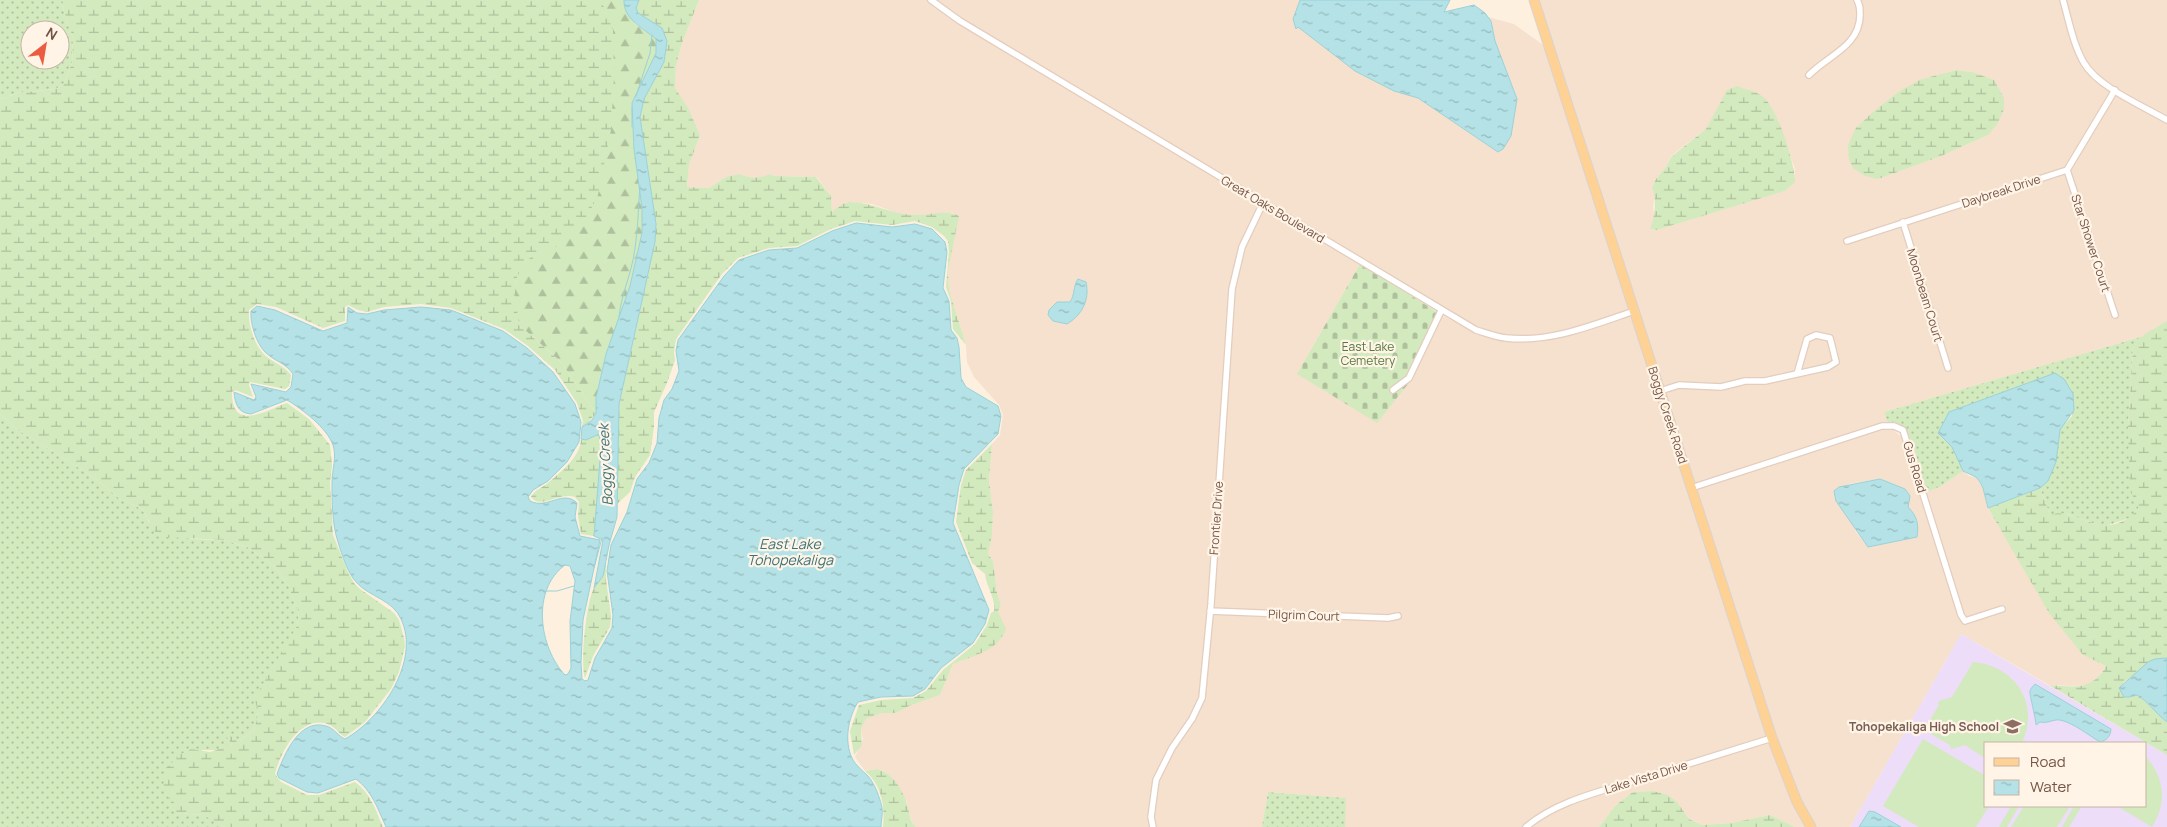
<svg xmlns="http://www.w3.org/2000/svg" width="2167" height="827" viewBox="0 0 2167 827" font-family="Manrope,sans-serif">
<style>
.residential{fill:#f5e1ce;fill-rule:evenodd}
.education{fill:#edddf9;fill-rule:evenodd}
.grass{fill:url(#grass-dots);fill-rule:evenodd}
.forest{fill:url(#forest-firs)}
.wetland{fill:url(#wetland-marsh)}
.cemetery{fill:url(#cemetery-stones)}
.pitch{fill:#d2eabe}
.water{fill:url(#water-ripples);stroke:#9ad2d8;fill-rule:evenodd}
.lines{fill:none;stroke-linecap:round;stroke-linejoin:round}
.stream{stroke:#9ad2d8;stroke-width:1}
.minor-casing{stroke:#e3cdbe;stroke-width:8}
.primary-casing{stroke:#dbd3cf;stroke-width:11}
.minor{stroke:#fff;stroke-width:5.5}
.primary{stroke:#fed195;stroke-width:9}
.labels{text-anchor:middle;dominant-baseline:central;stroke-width:4.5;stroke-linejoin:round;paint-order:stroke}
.street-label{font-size:12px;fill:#745447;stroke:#fff4e6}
.park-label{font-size:12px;fill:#547a3e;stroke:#fff4e6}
.education-label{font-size:12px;font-weight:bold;fill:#785e54;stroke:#fff4e6;text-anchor:end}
.water-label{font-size:14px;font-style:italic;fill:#3a737a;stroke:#fff4e6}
</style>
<defs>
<pattern id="grass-dots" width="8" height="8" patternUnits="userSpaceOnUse" patternTransform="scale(1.25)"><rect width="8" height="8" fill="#d2eabe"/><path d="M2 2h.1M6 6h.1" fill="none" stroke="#afc09c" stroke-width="1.8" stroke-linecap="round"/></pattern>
<pattern id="forest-firs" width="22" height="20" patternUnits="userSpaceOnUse" patternTransform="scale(1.25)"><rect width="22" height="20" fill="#d2eabe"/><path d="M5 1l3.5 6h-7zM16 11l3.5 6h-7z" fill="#afc09c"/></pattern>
<pattern id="wetland-marsh" width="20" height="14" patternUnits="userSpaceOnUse" patternTransform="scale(1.25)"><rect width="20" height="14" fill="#d2eabe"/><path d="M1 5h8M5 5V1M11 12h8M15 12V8" fill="none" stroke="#afc09c"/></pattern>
<pattern id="cemetery-stones" width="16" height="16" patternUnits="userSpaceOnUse" patternTransform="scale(1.25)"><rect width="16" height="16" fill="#d2eabe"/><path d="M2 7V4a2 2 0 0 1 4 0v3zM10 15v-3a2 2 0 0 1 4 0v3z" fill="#afc09c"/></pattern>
<pattern id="water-ripples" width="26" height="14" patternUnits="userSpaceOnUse" patternTransform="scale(1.25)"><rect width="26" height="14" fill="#b4e2e6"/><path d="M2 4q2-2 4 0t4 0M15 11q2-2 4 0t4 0" fill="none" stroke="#97babc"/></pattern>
</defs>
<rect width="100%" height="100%" fill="#fdf0df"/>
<path class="residential" d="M699,0H927L949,18L1259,204L1239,246L1230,289L1208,604L1199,697L1189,718L1169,747L1153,780L1150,827H916L913,824L909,813L907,802L891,777L884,771L877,769L865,771L855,757L863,739L861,729L866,719L882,713H896L909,706L940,695L953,664L969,657L998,612L1001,605L997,593L993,561L988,554L992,536L993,512L989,480L992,444L1000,435L1003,415L999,405L974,377L967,362L966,345L949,290L948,271L958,216L953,213L922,216L903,215L872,204L846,202L832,212L831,196L817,177L774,176L769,174L762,178L726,177L709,188L687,187L689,165L700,135L675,88L676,66L682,43Z
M936,0H1300L1293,19L1297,28L1298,27L1394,91L1418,98L1498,152L1517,99L1494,41L1491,21L1488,17L1514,24L1546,47L1631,310L1558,332L1538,336L1505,335L1477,327L953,13Z
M1537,0H1853L1857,6V20L1851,37L1843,45L1817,63L1805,75L1808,79L1820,67L1846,50L1855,40L1862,20V5L1860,0H2060L2074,48L2082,66L2094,79L2112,91L2065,167L1844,239L1845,244L1901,226L1946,371L1951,369L1906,224L2065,173L2113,319L2118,317L2070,170L2116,94L2167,124V321L2144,336L1884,412L1888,423L1693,485L1663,393L1679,388L1720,390L1745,384L1765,383L1828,370L1839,361L1835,342L1832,337H1807L1795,372L1720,384L1679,382L1662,388ZM1956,70L1972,72L1988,135L1939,157L1878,179L1922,79ZM1721,100L1786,145L1795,169L1794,182L1785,191L1657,230L1651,229L1655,218L1653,207L1655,194L1652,187L1656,179L1666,167L1671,156L1706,129L1716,113Z
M2066,0H2167V117L2117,88L2097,74L2087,62L2079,45Z
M1264,207L1360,264L1297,374H1414L1442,315L1475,333L1504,341L1538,342L1559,338L1632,315L1768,736L1588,793L1553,806L1537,815L1522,827H1345V798L1268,792L1262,827H1156L1154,817L1159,780L1174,749L1204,698L1213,614L1387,621L1401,618L1400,613L1388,615L1213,608L1235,289L1244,248Z
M1816,338L1828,341L1834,360L1827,364L1803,370L1802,366L1808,346L1810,341Z
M1882,429H1892L1903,438L1958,617L1963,622H1973L2005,610L2004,605L1972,617L1966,618L1963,613L1911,445L1941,486L1963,471L1969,476L1976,477L1983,488L1988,509L2083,655L2106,666L2096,680L2086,685L2072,686L2049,685L1961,634L1850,827H1814L1786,770L1695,490ZM1873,480L1905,489L1908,507L1868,547L1856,532L1853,524L1848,484Z
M1770,742L1807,827H1795L1770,815L1731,823L1702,825L1689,819L1677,802L1667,795L1653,791L1633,792L1616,805L1599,827H1530L1555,811L1589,798Z"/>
<path class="education" d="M1961,634L2167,755V827H1850ZM1986,743H2146V806H1986Z"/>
<path class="grass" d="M0,0H64L62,5L73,38L72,63L64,83L56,89L18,93L0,99ZM30,30H60V60H30Z
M2144,336L2133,347L2128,428L2139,507L2132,517L2103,527L2068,514L2050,515L2040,488L2048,481L2056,462L2059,430L2072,416L2073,394L2064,379L1941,437L1952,447L1963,471L1941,486L1927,492L1914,448L1911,445L1906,429L1888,423L1884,412Z
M0,414L18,430L92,476L120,499L142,509L149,522L192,539L224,540L247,547L261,556L275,567L288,585L299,613L297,626L259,712L254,730L240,740L226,735L232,745L219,750H202L177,813L204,815L225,827H0Z
M1268,792L1346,798L1345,827H1262Z"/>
<path class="forest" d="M601,0H624V2L635,24L656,39V53L632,103L634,149L642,208V233L630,286L606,354L596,398V413L560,361L519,325C514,304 509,275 528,259C537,252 550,249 560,245Z"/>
<path class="wetland" d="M64,0H601L613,30L614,76L611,130L598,195L587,217L560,245L528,259L522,266L515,282V293L519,325L560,361L596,413L584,427H582L583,421L577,403L555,370L528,346L504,329L451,308L421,304L384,307L367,312L358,310L348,305L345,307V321L323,328L276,307L257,304L249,310C248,323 253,341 262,352C270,362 283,364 291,375L289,386L285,389L250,382L249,385L253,397L235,390L232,392C232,433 266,410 287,403L309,419L330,445L332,466L330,482L333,535L348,572L354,583L360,589L394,613L399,620L404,638L405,646L399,672L391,689L365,722L345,737C339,734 336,728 330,725C301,712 280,753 275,774L281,782L307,795H319L355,782C370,792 376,811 383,827H225L203,815L177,813L163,788L167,768L179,755L191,749L210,752L232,745L225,734L240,740L254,730L259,712L254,699L297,626L299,613L288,585L275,567L261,556L247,547L224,540L166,537L156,533L142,509L120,499L92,476L18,430L0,414V99L18,93L56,89L64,83L72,63L73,38L62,5Z
M639,0H699L682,43L676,66L675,88L688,108L700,135L689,165L687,187L709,188L726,177L740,174C749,179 761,179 769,174L774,176L816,177L831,196L832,212C837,208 842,203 849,202C872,202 891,214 913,215C927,216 947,209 959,216L948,271L949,290L966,345L953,329L951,301L946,287L949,252L948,241L944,236L932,227L915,221L892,225L855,221L831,229L797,246L769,248L738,258L722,274L676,339L674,352L675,360L667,383L654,412V427L650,455L635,477L630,492L617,504L619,404L655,242L656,224L640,117L644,99L664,62L667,41L662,28L638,13L636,8Z
M1956,70L1972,72L1994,80L2004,98V109L1998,123L1988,135L1939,157L1878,179L1865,176L1853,168L1849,159L1848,145L1856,128L1874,111L1901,90L1922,79Z
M1737,86C1744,89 1755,91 1762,96C1777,106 1795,164 1795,182L1785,191L1657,230L1650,229C1655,218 1657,198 1652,187L1656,179L1666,167L1671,157L1706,129L1727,90Z
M2167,321V658L2155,659L2123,683L2133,696L2137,695C2149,702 2155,713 2167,722V755L2049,685C2074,687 2092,691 2106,666L2083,655L2049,613L1988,508L2040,488L2050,515C2076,506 2091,535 2121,522C2130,518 2133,515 2139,507L2130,491L2128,428L2133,347L2145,334Z
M599,434L601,447L594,536L581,534L578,516L579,502L575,497C558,492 541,510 531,497C535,489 543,488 549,482C561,472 581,456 581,439L586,440Z
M992,444L989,480L993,512L992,536L988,554L993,561L997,593L1001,605L998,612L1006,629C997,652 974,655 953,664L940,695L909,706L896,713H882L866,719L861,729L862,745L854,755L850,731L859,705L881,700L913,698L926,691L943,670L975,644L987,625L991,613L994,611C996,598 986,587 985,574L972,563L956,522L961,485L966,470Z
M606,564V580L611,616L610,627L593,656L585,678C580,664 586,602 594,588C599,580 603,574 606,564Z
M877,769C891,772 901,787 906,801C910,810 908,820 916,827H883C885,807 882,785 865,771Z
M1653,791L1668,795L1677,802L1689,819L1702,825L1731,823L1770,815L1795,827H1599L1616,805L1633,792Z"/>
<path class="cemetery" d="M1360,264L1442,315L1412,379L1377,423L1297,374Z"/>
<path class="pitch" d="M1973,662C2016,666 2040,704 2022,743H1986V759L1965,745L1951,749L1950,745L1931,734L1928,723L1939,705L1938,703L1939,701L1952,697Z
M1923,739L1986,776V806H1989L1976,827H1919L1883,806Z
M2146,757C2165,778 2167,803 2152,827L2117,806H2146Z
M2011,806H2019L2007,827H1999Z
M2024,806H2070L2057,827H2011Z
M2074,806H2082L2069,827H2062Z"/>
<path class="water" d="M624,0H639L636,8L638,13L662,28L667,41L664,62L644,99L640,117L656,224L655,242L619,404L617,517L609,545L603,576L594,588L603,540L594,536L601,447L599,434L586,440L581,439L582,427L592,420L596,413V398L606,354L630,286L642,233V208L634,149L632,103L656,53V39C643,28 623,19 624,0Z
M1300,0H1450L1444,12L1474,5L1485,13L1491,21L1495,41L1517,99L1511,136L1503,149L1498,152L1418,98L1394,91L1355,71L1298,27L1296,29L1293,19Z
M856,223L892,227L915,224L932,229L945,242L947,252L943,288L949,301L951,330L957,338L959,347L961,378L966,387L998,406L1001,416L998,434L964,469L959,485L953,523L989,610L985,624L973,643L941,668L925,689L913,696L881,697L858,702C848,718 844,741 852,758C856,766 862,770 868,776C875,784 880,798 882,808C883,814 881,821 881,827H386C378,809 372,791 356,779L318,793L307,792L279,778L277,774C284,755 299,718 326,726C334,728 338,736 345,739C381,719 421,661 401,619C393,600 370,597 357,583C348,574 342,555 338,542C332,524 332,501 332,482C332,470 337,457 333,445C327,428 302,409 287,400L251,414C238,413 235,404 234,392L254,400L256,397L251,384L286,392L291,387L293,374C286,363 274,361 265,352C256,343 250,323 251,311L257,306L275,310L323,331L347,323L348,307L357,313L367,314L384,310L421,307L451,310L503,331L527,348L553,372L575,404L581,422L579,442L567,462L548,481L533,490L528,497L530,501C547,510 563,489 577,503L575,517L580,536L600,540L583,620L581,663L582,679L585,681L588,680L595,658L612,628L613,615L607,571L611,545L627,512L637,479L649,463L657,443L659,418L664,400L672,389L679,371L676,351L678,340L724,276L739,260L769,250L797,248L832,231ZM565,565L570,566L575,581L570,621L571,668L568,674L565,675C539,647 531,590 565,565Z
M1078,279L1086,282C1090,300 1082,315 1067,324L1053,321L1048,315L1049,310L1057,302H1070C1075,295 1073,286 1078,279Z
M2055,373L2064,379L2073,394L2074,410L2060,430L2056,462L2048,481L2040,488L1988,508L1983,488L1980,482L1976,477L1963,471L1952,447L1938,433L1949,412Z
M1880,479L1905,489L1910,496L1908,507C1917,516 1919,524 1917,537L1868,547L1836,501L1834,491L1839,487Z
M2167,658V722C2155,713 2148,701 2137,695L2129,697H2124L2119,688L2148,662L2155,659Z
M2035,684L2111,729C2111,736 2106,741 2100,742C2088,735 2074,723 2060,720C2053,719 2047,724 2040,722L2036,725C2036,719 2029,693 2030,691C2031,688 2033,686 2035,684Z
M1869,811L1875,812L1901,827H1859Z"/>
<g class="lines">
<path class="stream" d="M636,96L650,53L652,35
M632,107V127
M619,317C621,297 629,279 633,260C638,235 638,210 640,186
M594,568L602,538
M546,591H557L574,586"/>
<defs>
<path id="minor" d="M931,0L960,21L1476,330C1486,333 1496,337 1506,338C1550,343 1593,325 1634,311
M2063,0C2069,21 2073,44 2084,63C2098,87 2143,106 2167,120
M1809,75C1827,56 1860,46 1860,15C1860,9 1860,5 1857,0
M2067,170L2115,315
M1903,222L1948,368
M1847,241L2067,170L2115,90
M1393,390L1409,378L1441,311
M1660,391L1679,385L1721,387L1745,381H1765L1828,367L1836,362L1830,338L1816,335L1807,339L1797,374
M1691,488L1882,426H1894L1903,430L1961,615L1965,621L2002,609
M1210,611L1388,618L1398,616
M1153,827L1151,817L1156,780L1172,748L1192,719L1202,698L1211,604L1232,289L1242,247L1263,203
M1526,827C1557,801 1599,792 1637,780C1682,766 1727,752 1772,738"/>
<path id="primary" d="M1534,0L1772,738L1797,802L1811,827"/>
</defs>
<use href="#minor" class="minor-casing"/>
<use href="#primary" class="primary-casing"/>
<use href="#minor" class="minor"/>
<use href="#primary" class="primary"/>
</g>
<defs>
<symbol id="school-bare" viewBox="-9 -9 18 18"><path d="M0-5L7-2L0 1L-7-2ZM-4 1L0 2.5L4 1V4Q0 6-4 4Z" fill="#8d6e63" stroke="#fff4e6" stroke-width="2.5" paint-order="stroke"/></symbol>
</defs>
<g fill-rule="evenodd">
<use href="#school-bare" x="2000" y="714" width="25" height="25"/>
</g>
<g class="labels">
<g class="street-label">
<text transform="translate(2001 191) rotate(-18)">Daybreak Drive</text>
<text transform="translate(1273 209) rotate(31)">Great Oaks Boulevard</text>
<text transform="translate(2091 243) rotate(72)">Star Shower Court</text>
<text transform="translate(1925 295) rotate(73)">Moonbeam Court</text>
<text transform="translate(1668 415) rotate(72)">Boggy Creek Road</text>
<text transform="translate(1915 467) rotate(73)">Gus Road</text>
<text transform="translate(1216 518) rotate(-86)">Frontier Drive</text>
<text transform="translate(1304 615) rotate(2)">Pilgrim Court</text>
<text transform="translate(1646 777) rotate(-17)">Lake Vista Drive</text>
</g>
<g class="park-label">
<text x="1368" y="346">East Lake<tspan x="1368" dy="14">Cemetery</tspan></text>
</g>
<g class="education-label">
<text x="1999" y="726">Tohopekaliga High School</text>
</g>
<g class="water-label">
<text transform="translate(605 465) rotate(-93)">Boggy Creek</text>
<text x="790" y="543">East Lake<tspan x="790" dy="16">Tohopekaliga</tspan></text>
</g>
</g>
<rect x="1984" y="742" width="162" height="65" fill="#fff4e6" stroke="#c7b4a6"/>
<rect x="1994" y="758" width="25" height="8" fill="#fed195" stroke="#c7b4a6"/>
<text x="2030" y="767" font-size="15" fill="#745447">Road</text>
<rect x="1994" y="780" width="25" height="15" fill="url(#water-ripples)" stroke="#c7b4a6"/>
<text x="2030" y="792" font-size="15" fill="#745447">Water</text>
<g transform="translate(45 45) rotate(31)"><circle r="24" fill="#fff4e6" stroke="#c7b4a6"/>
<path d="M0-4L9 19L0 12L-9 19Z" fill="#eb5d40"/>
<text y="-8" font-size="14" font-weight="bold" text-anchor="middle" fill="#745447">N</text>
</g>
</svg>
